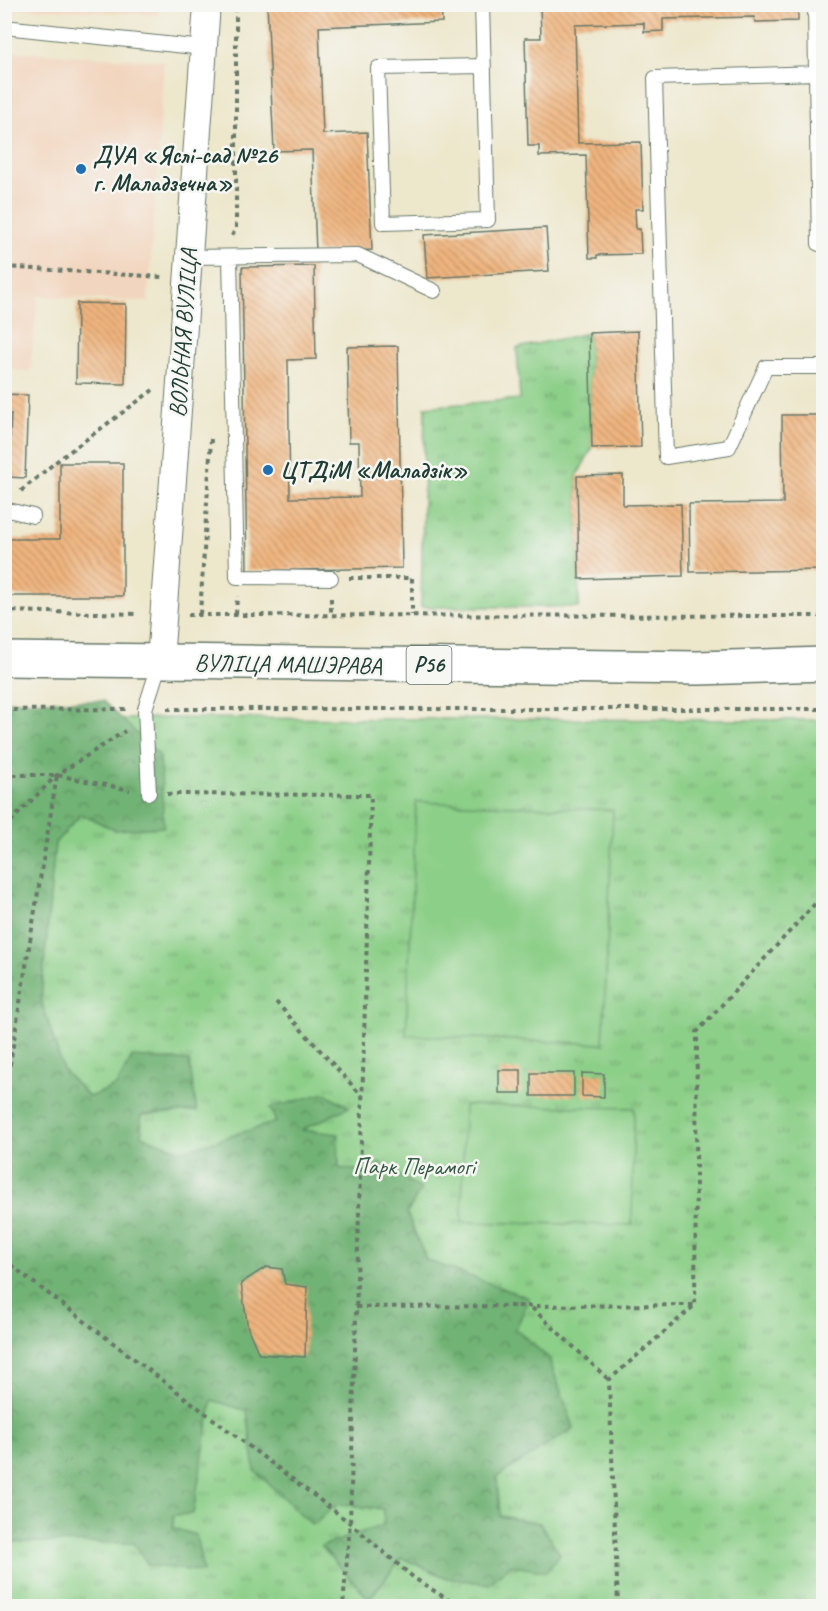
<svg xmlns="http://www.w3.org/2000/svg" width="828" height="1611" viewBox="0 0 828 1611" font-family="Caveat,sans-serif">
<style>
.built{fill:#f2d5be}
.grass{fill:url(#grass-tufts);stroke:#56865e;stroke-width:1.5}
.forest{fill:url(#forest-crowns);stroke:#487854;stroke-width:1.5}
.pitch{fill:#8ccf88;stroke:#56865e;stroke-width:1.5}
.building{fill:url(#building-back-hatch)}
.lines{fill:none;stroke-linecap:round;stroke-linejoin:round}
.service-casing{stroke:#677869;stroke-width:16}
.minor-casing{stroke:#677869;stroke-width:28}
.primary-casing{stroke:#677869;stroke-width:36}
.path{stroke:#677869;stroke-width:4;stroke-dasharray:4.5 4.5;stroke-linecap:butt}
.service{stroke:#fff;stroke-width:14}
.minor{stroke:#fff;stroke-width:26}
.primary{stroke:#fff;stroke-width:33}
.poi-dot{fill:#1f6fb2;stroke:#f6f6f2;stroke-width:2}
.labels{text-anchor:middle;dominant-baseline:central;stroke-width:5;stroke-linejoin:round;paint-order:stroke}
.shield{fill:#f6f6f2;stroke:#60746d;stroke-width:1.5}
.shield-label{font-size:22px;font-weight:bold;fill:#1f3d34}
.poi-label{font-size:24px;font-weight:bold;fill:#1f3d34;stroke:#f6f6f2;text-anchor:start}
.street-label{font-size:24px;fill:#1f3d34;stroke:#f6f6f2}
.park-label{font-size:24px;fill:#355a45;stroke:#f6f6f2}
</style>
<defs>
<pattern id="grass-tufts" width="24" height="20" patternUnits="userSpaceOnUse" patternTransform="scale(1.5)"><rect width="24" height="20" fill="#8ccf88"/><path d="M3 7l-1-3M5 7V3M7 7l1-3M15 17l-1-3M17 17v-4M19 17l1-3" fill="none" stroke="#72a970"/></pattern>
<pattern id="forest-crowns" width="20" height="18" patternUnits="userSpaceOnUse" patternTransform="scale(1.5)"><rect width="20" height="18" fill="#71b274"/><path d="M2 6a3 3 0 1 1 6 0M12 15a3 3 0 1 1 6 0" fill="none" stroke="#5c9260"/></pattern>
<pattern id="building-back-hatch" width="6" height="6" patternUnits="userSpaceOnUse" patternTransform="scale(1.5)"><rect width="6" height="6" fill="#f0b57f"/><path d="M-1 5l2 2M0 0l6 6M5-1l2 2" fill="none" stroke="#c29469"/></pattern>
</defs>
<rect width="100%" height="100%" fill="#f6f6f2"/>
<filter id="ink" filterUnits="userSpaceOnUse"><feTurbulence type="fractalNoise" baseFrequency=".0167" numOctaves="2"/><feDisplacementMap in="SourceGraphic" scale="12" xChannelSelector="R" yChannelSelector="G"/><feConvolveMatrix kernelMatrix="1 2 1 2 8 2 1 2 1" color-interpolation-filters="sRGB"/></filter>
<filter id="wash" filterUnits="userSpaceOnUse"><feTurbulence type="fractalNoise" baseFrequency=".008" numOctaves="4" result="noise"/><feDisplacementMap in="SourceGraphic" scale="24" xChannelSelector="R" yChannelSelector="G"/><feGaussianBlur stdDeviation="1.35" result="paint"/><feColorMatrix in="noise" values="0 0 0 0 0 0 0 0 0 0 0 0 0 0 0 0 0 1.4 0 .05"/><feComposite in="paint" operator="in"/></filter>
<g filter="url(#wash)">
<rect width="100%" height="100%" fill="#ede7cc"/>
<path class="built" d="M4,5L5,4L159,5L158,15L5,7Z
M5,51L164,61L148,302L38,296L30,371L5,370Z"/>
<path class="grass" d="M589,333L592,448L577,476L579,607H421L425,407L520,399L517,348Z
M145,718L823,720V1606H5V726Z"/>
<path class="forest" d="M5,701H103L160,756L164,827L115,830L81,814L55,843L41,999L63,1070L89,1097L116,1086L132,1057L189,1061L197,1111L141,1115L142,1136L182,1151L276,1122L270,1108L325,1093L349,1107L302,1130L338,1134L339,1168L371,1172L379,1163L421,1189L407,1213L426,1260L529,1298L516,1329L549,1359L574,1428L497,1477L500,1516L540,1523L560,1554L546,1572L510,1565L489,1584L447,1578L402,1558L369,1599L321,1546L384,1525L383,1509L338,1504L312,1525L255,1471L247,1411L212,1400L193,1514L173,1515V1528L196,1535L203,1572L148,1565L134,1543L5,1542Z"/>
<path class="pitch" d="M416,802L613,810L603,1044L406,1035Z
M464,1105L634,1108L632,1225L462,1222Z"/>
<g id="blocks">
<path class="building" d="M267,4H441L442,22L319,27L323,134L367,132L372,250L316,252L312,150L274,151Z
M540,4H798V21L755,22L754,17L663,19V31L644,32V23L575,25L578,143L641,142L643,209H635L636,229H640L641,254L597,255V258H589L586,155L539,156V146H528L525,38H541Z
M546,228L549,271L427,278L424,235Z
M314,266L316,359L288,360L290,498L360,497L359,442H349L347,347L398,346L402,568L247,571L242,267Z
M77,303L126,304L125,384L76,383Z
M638,331L641,447L592,448L589,333Z
M4,394L28,395L25,478L8,477L11,414L4,413Z
M782,415H824V570L690,572L689,504L783,503Z
M60,463H123V596H4V539H60Z
M623,475V505L681,504L683,576L579,579L577,476Z
M499,1070H521V1093H499Z
M531,1073H574V1096H531Z
M582,1073L604,1074V1097L582,1096Z
M266,1267L282,1269L285,1284L307,1287L305,1357L259,1354L248,1329L241,1283Z"/>
</g>
</g>
<g filter="url(#ink)">
<use href="#blocks" fill-opacity="0" stroke="#677869" stroke-width="1.5"/>
<g class="lines">
<defs>
<path id="service" d="M482,4L488,220L383,223L378,68L483,66
M815,4L816,73L655,78L666,457L729,447L766,367H824
M4,27L204,48
M816,73L819,244
M189,257L358,255L434,291
M230,257L237,577L331,578
M4,509L33,516
M149,793L145,709L160,662"/>
<path id="minor" d="M160,662L207,4"/>
<path id="primary" d="M4,659L698,668L824,664"/>
</defs>
<use href="#service" class="service-casing"/>
<use href="#minor" class="minor-casing"/>
<use href="#primary" class="primary-casing"/>
<path class="path" d="M232,236L236,228V7
M4,267L162,277
M21,491L57,461L153,390
M349,578H412V615
M331,598V615
M4,611L139,614
M200,614L211,439
M236,614L237,596
M188,615L824,616
M167,709H824
M4,710L127,709
M4,775H57L130,790
M167,794L371,795L350,1523L343,1606
M4,828L57,775L125,731
M276,1002L362,1096
M4,1101L57,775
M4,1260L350,1523L414,1578L458,1606
M356,1307L695,1305
M532,1308L609,1380
M618,1606L609,1380L695,1305L697,1032L824,894"/>
<use href="#service" class="service"/>
<use href="#minor" class="minor"/>
<use href="#primary" class="primary"/>
</g>
</g>
<g class="poi-dot">
<circle cx="81" cy="169" r="6"/>
<circle cx="268" cy="470" r="6"/>
</g>
<g class="labels">
<rect class="shield" x="406.5" y="646" width="45" height="38" rx="4.5"/>
<g class="shield-label">
<text x="429" y="665">Р56</text>
</g>
<g class="poi-label">
<text x="93" y="155">ДУА «Яслі-сад №26<tspan x="93" dy="28">г. Маладзечна»</tspan></text>
<text x="280" y="470">ЦТДіМ «Маладзік»</text>
</g>
<g class="street-label">
<text transform="translate(183 333) rotate(-86)">ВОЛЬНАЯ ВУЛІЦА</text>
<text transform="translate(288 664) rotate(1)">ВУЛІЦА МАШЭРАВА</text>
</g>
<g class="park-label">
<text x="414" y="1166">Парк Перамогі</text>
</g>
</g>
<rect width="828" height="1611" fill="none" stroke="#f6f6f2" stroke-width="24"/>
</svg>
